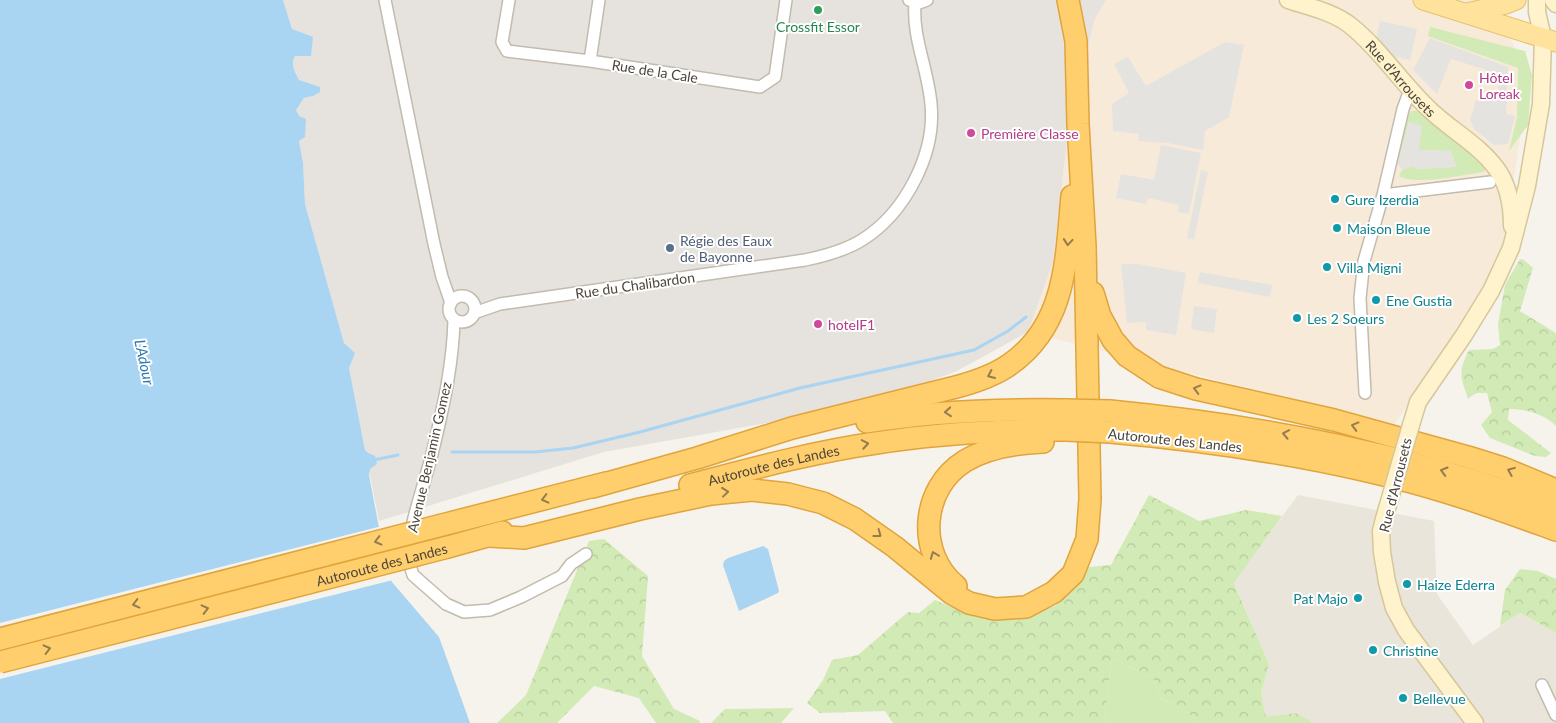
<svg xmlns="http://www.w3.org/2000/svg" width="1556" height="723" viewBox="0 0 1556 723" font-family="Lato,sans-serif">
<style>
.residential{fill:#eae5da}
.commercial{fill:#f7ead8}
.industrial{fill:#e6e2dd}
.grass{fill:#d2eab5}
.forest{fill:url(#forest-crowns)}
.parking{fill:#e5e3e0}
.water{fill:#a9d4f2}
.pier{fill:#f6f3ec}
.lines{fill:none;stroke-linecap:round;stroke-linejoin:round}
.stream{stroke:#a9d4f2;stroke-width:3}
.street-casing{stroke:#c2bbae;stroke-width:14}
.secondary-casing{stroke:#d6c79b;stroke-width:19}
.primary-casing{stroke:#e6c16a;stroke-width:21}
.highway-casing{stroke:#e0a43c;stroke-width:24}
.street{stroke:#fff;stroke-width:11}
.secondary{stroke:#fff3cd;stroke-width:16}
.primary{stroke:#ffe39c;stroke-width:19}
.highway{stroke:#ffcf6e;stroke-width:21}
.secondary-bridge-casing{stroke:#d6c79b;stroke-width:19;stroke-linecap:butt}
.highway-bridge-casing{stroke:#e0a43c;stroke-width:24;stroke-linecap:butt}
.secondary-bridge{stroke:#fff3cd;stroke-width:16}
.highway-bridge{stroke:#ffcf6e;stroke-width:21}
.oneway{stroke:#937c4e}
.leisure-dot{fill:#2e9e5b;stroke:#fff;stroke-width:2}
.hotel-dot{fill:#d1479c;stroke:#fff;stroke-width:2}
.culture-dot{fill:#0f9aa8;stroke:#fff;stroke-width:2}
.service-dot{fill:#5c6f8a;stroke:#fff;stroke-width:2}
.labels{text-anchor:middle;dominant-baseline:central;stroke-width:4;stroke-linejoin:round;paint-order:stroke}
.leisure-label{font-size:14px;fill:#27864d;stroke:#fff}
.street-label{font-size:14px;fill:#4b4439;stroke:#fff}
.hotel-label{font-size:14px;fill:#b23c85;stroke:#fff;text-anchor:start}
.culture-label{font-size:14px;fill:#0d838f;stroke:#fff;text-anchor:start}
.service-label{font-size:14px;fill:#4e5e75;stroke:#fff;text-anchor:start}
.water-label{font-size:15px;font-style:italic;fill:#2e7ab2;stroke:#fff}
</style>
<defs>
<pattern id="forest-crowns" width="20" height="18" patternUnits="userSpaceOnUse" patternTransform="scale(1.25)"><rect width="20" height="18" fill="#d2eab5"/><path d="M2 6a3 3 0 1 1 6 0M12 15a3 3 0 1 1 6 0" fill="none" stroke="#b6ca9c"/></pattern>
</defs>
<rect width="100%" height="100%" fill="#f6f3ec"/>
<path class="residential" d="M1298,495L1434,521L1437,594L1473,645L1520,613L1556,633V723H1314L1296,713L1266,718L1261,693L1269,664L1234,582Z"/>
<path class="commercial" d="M1106,0H1487L1530,73L1503,250L1477,304L1394,425L1028,332L1053,262L1067,141L1094,21Z"/>
<path class="industrial" d="M283,0H1106L1094,21L1067,141L1053,262L1028,332L957,371L867,405L604,452L379,521L349,368L355,353L344,343L305,204L303,163L299,141V116L296,110L304,98L313,96L299,80L293,67L292,61L295,56L292,29Z"/>
<path class="grass" d="M1430,27L1525,51L1532,75L1528,125L1509,151L1517,117L1518,68L1428,36Z
M1412,111H1418L1477,159L1486,169L1483,172C1461,175 1418,186 1399,176L1402,170L1412,166L1416,169L1456,167L1451,151L1419,150L1409,122L1398,164L1395,165L1409,113Z
M1111,658L1153,678L1161,699L1176,705L1202,723H1110L1105,720Z"/>
<path class="forest" d="M1520,259L1524,260L1533,268L1520,311L1556,333V426C1544,414 1526,409 1509,409L1508,420L1551,453L1546,457L1535,456L1490,438L1481,425L1492,412L1487,393H1477L1468,398C1460,376 1458,372 1469,350L1493,349L1500,345L1498,324L1505,285Z
M1149,495L1199,521L1246,510L1282,516L1234,583L1269,664L1261,693L1266,717L1296,713L1314,723H1202L1176,705L1161,699L1153,678L1111,658L1105,720L1110,723H893L885,711L820,713L807,703L823,680L832,660L858,655L908,612L919,613L935,600L976,617L1015,620L1055,606L1089,567L1111,565Z
M604,539L648,576L642,656L674,709L700,721V723H656L639,698L594,686L557,723H497L526,695L589,541Z
M1520,569L1538,571L1556,579V633L1520,613L1500,626L1505,590Z
M794,708L781,723H711L725,709Z"/>
<path class="parking" d="M1380,21L1417,29L1410,60L1392,56L1376,40Z
M1430,38L1508,67L1506,114L1515,116L1508,144L1494,145L1474,129L1470,120L1476,100L1497,101L1500,74L1451,59L1437,94L1413,70Z
M1225,42L1244,45L1229,117L1205,131L1203,150L1168,143L1138,141L1139,134L1113,131L1112,104L1129,93L1114,64L1128,57L1146,86Z
M1409,122L1422,126L1419,150L1451,151L1456,167L1416,169L1412,166L1402,170L1398,164Z
M1161,145L1201,153L1189,214L1178,212L1179,205L1148,198L1146,204L1116,198L1121,174L1154,180Z
M1201,170L1208,172L1194,239L1187,238Z
M1121,264H1138L1186,273L1176,335L1146,330V322L1127,323Z
M1200,272L1272,285L1270,297L1198,283Z
M1194,306L1217,309L1214,333L1191,329Z"/>
<path class="water" d="M0,0H283L292,29L313,37L311,56H295C290,65 295,71 299,80L320,87V92L313,96L304,98L296,110L299,116L306,119L305,137L299,141L303,163L305,204L344,343L355,353L349,368L365,450L368,453L375,456L377,464L370,469L369,475L388,575L392,582L439,637L470,723H0Z
M763,546L768,549L779,591L778,593L739,611L723,565L724,561L728,558Z"/>
<path class="pier" d="M382,526L391,574L393,580L0,679V623Z"/>
<g class="lines">
<path class="stream" d="M452,452H535L573,448L640,432L800,388L974,350L1008,331L1026,317
M374,460L398,455"/>
<defs>
<path id="street" d="M385,0L434,244L442,277L451,303
M509,0L502,42L507,51L590,61L760,87L775,77L786,0
M909,0L919,3L927,0
M590,61L599,0
M1383,195L1490,182
M449 309a13 13 0 1 1 26 0a13 13 0 1 1-26 0Z
M474,313L500,304L805,260C825,256 844,251 862,240C905,213 936,154 931,104C928,69 912,37 915,3
M1365,393L1360,298L1364,261L1383,195L1403,109L1410,90
M410,535C416,505 427,476 434,446C444,404 453,362 454,320
M408,554V559L413,575L446,604L464,612L490,610L521,597L562,576L571,564L586,554
M1542,685L1556,715"/>
<g id="secondary">
<path id="s1" d="M1288,0C1309,7 1334,12 1351,26C1381,50 1402,84 1430,110C1451,130 1479,145 1496,168C1509,185 1512,205 1512,226"/>
<path d="M1553,0L1556,4"/>
<path d="M1411,425L1418,402L1464,335L1491,291L1511,248L1527,186L1541,104L1543,38L1537,12V0"/>
<path d="M1384,519L1381,531L1382,552L1387,582L1394,608L1406,630L1475,723"/>
</g>
<path id="primary" d="M1423,0L1556,42
M1467,13L1506,4L1516,0"/>
<g id="highway">
<path d="M1093,293L1100,316L1113,340L1127,356L1159,377L1196,389L1334,420L1468,457L1503,468L1556,490"/>
<path d="M1110,411C1262,426 1412,454 1556,509"/>
<path d="M867,422C933,411 1000,409 1066,410"/>
<path d="M1110,432C1223,442 1339,459 1449,493C1485,504 1520,517 1556,530"/>
<path id="s2" d="M690,485C751,469 813,452 876,443C939,433 1002,430 1066,430"/>
<path d="M593,487L697,458L792,428L956,387C975,382 993,376 1009,365C1067,325 1066,259 1072,196"/>
<path d="M442,525L606,483"/>
<path d="M489,536L524,538L640,509L711,494L752,490L788,494L823,503L855,519L895,547L951,593L969,603L995,609L1026,607L1054,592L1073,574L1087,539L1090,499L1085,246L1078,124L1076,41L1068,0"/>
<path d="M448,547L502,532"/>
<path d="M956,586C916,553 921,488 965,461C988,447 1017,443 1043,442"/>
</g>
</defs>
<use href="#street" class="street-casing"/>
<use href="#secondary" class="secondary-casing"/>
<use href="#primary" class="primary-casing"/>
<use href="#highway" class="highway-casing"/>
<use href="#street" class="street"/>
<use href="#secondary" class="secondary"/>
<use href="#primary" class="primary"/>
<use href="#highway" class="highway"/>
<defs>
<path id="secondary-bridge" d="M1384,519L1411,425"/>
<g id="highway-bridge">
<path d="M1066,410L1110,411"/>
<path d="M1066,430L1110,432"/>
<path d="M0,639L442,525"/>
<path id="s3" d="M0,662L448,547"/>
</g>
</defs>
<use href="#secondary-bridge" class="secondary-bridge-casing"/>
<use href="#highway-bridge" class="highway-bridge-casing"/>
<use href="#secondary-bridge" class="secondary-bridge"/>
<use href="#highway-bridge" class="highway-bridge"/>
</g>
<defs><path id="oneway-chevron" d="M-2-3.5L2.5 0L-2 3.5" fill="none" stroke-width="1.6" stroke-linecap="round" stroke-linejoin="round" transform="scale(1.25)"/></defs>
<g class="oneway">
<use href="#oneway-chevron" transform="translate(1068 242) rotate(95)"/>
<use href="#oneway-chevron" transform="translate(991 375) rotate(155)"/>
<use href="#oneway-chevron" transform="translate(1197 389) rotate(-165)"/>
<use href="#oneway-chevron" transform="translate(948 412) rotate(175)"/>
<use href="#oneway-chevron" transform="translate(1355 426) rotate(-165)"/>
<use href="#oneway-chevron" transform="translate(1286 434) rotate(-169)"/>
<use href="#oneway-chevron" transform="translate(865 444) rotate(-10)"/>
<use href="#oneway-chevron" transform="translate(1444 471) rotate(-164)"/>
<use href="#oneway-chevron" transform="translate(1511 471) rotate(-158)"/>
<use href="#oneway-chevron" transform="translate(725 492) rotate(-6)"/>
<use href="#oneway-chevron" transform="translate(545 499) rotate(166)"/>
<use href="#oneway-chevron" transform="translate(878 534) rotate(37)"/>
<use href="#oneway-chevron" transform="translate(378 541) rotate(166)"/>
<use href="#oneway-chevron" transform="translate(934 555) rotate(-111)"/>
<use href="#oneway-chevron" transform="translate(136 604) rotate(166)"/>
<use href="#oneway-chevron" transform="translate(205 609) rotate(-14)"/>
<use href="#oneway-chevron" transform="translate(47 649) rotate(-14)"/>
</g>
<circle class="leisure-dot" cx="818" cy="10" r="5"/>
<g class="hotel-dot">
<circle cx="1469" cy="85" r="5"/>
<circle cx="971" cy="133" r="5"/>
<circle cx="818" cy="324" r="5"/>
</g>
<g class="culture-dot">
<circle cx="1335" cy="199" r="5"/>
<circle cx="1337" cy="228" r="5"/>
<circle cx="1327" cy="267" r="5"/>
<circle cx="1376" cy="300" r="5"/>
<circle cx="1297" cy="318" r="5"/>
<circle cx="1407" cy="584" r="5"/>
<circle cx="1358" cy="598" r="5"/>
<circle cx="1373" cy="650" r="5"/>
<circle cx="1403" cy="698" r="5"/>
</g>
<circle class="service-dot" cx="670" cy="248" r="5"/>
<g class="labels">
<g class="leisure-label">
<text x="818" y="26">Crossfit Essor</text>
</g>
<g class="street-label">
<text transform="translate(655 71) rotate(9)">Rue de la Cale</text>
<text stroke="none"><textPath href="#s1" startOffset="141">Rue d'Arrousets</textPath></text>
<text transform="translate(635 285) rotate(-8)">Rue du Chalibardon</text>
<text transform="translate(1175 440) rotate(6)">Autoroute des Landes</text>
<text transform="translate(429 457) rotate(-77)">Avenue Benjamin Gomez</text>
<text stroke="none"><textPath href="#s2" startOffset="86">Autoroute des Landes</textPath></text>
<text transform="translate(1395 485) rotate(-76)">Rue d'Arrousets</text>
<text stroke="none"><textPath href="#s3" startOffset="394">Autoroute des Landes</textPath></text>
</g>
<g class="hotel-label">
<text x="1479" y="77">Hôtel<tspan x="1479" dy="16">Loreak</tspan></text>
<text x="981" y="133">Première Classe</text>
<text x="828" y="324">hotelF1</text>
</g>
<g class="culture-label">
<text x="1345" y="199">Gure Izerdia</text>
<text x="1347" y="228">Maison Bleue</text>
<text x="1337" y="267">Villa Migni</text>
<text x="1386" y="300">Ene Gustia</text>
<text x="1307" y="318">Les 2 Soeurs</text>
<text x="1417" y="584">Haize Ederra</text>
<text x="1348" y="598" text-anchor="end">Pat Majo</text>
<text x="1383" y="650">Christine</text>
<text x="1413" y="698">Bellevue</text>
</g>
<g class="service-label">
<text x="680" y="240">Régie des Eaux<tspan x="680" dy="16">de Bayonne</tspan></text>
</g>
<g class="water-label">
<text transform="translate(145 362) rotate(78)">L'Adour</text>
</g>
</g>
</svg>
